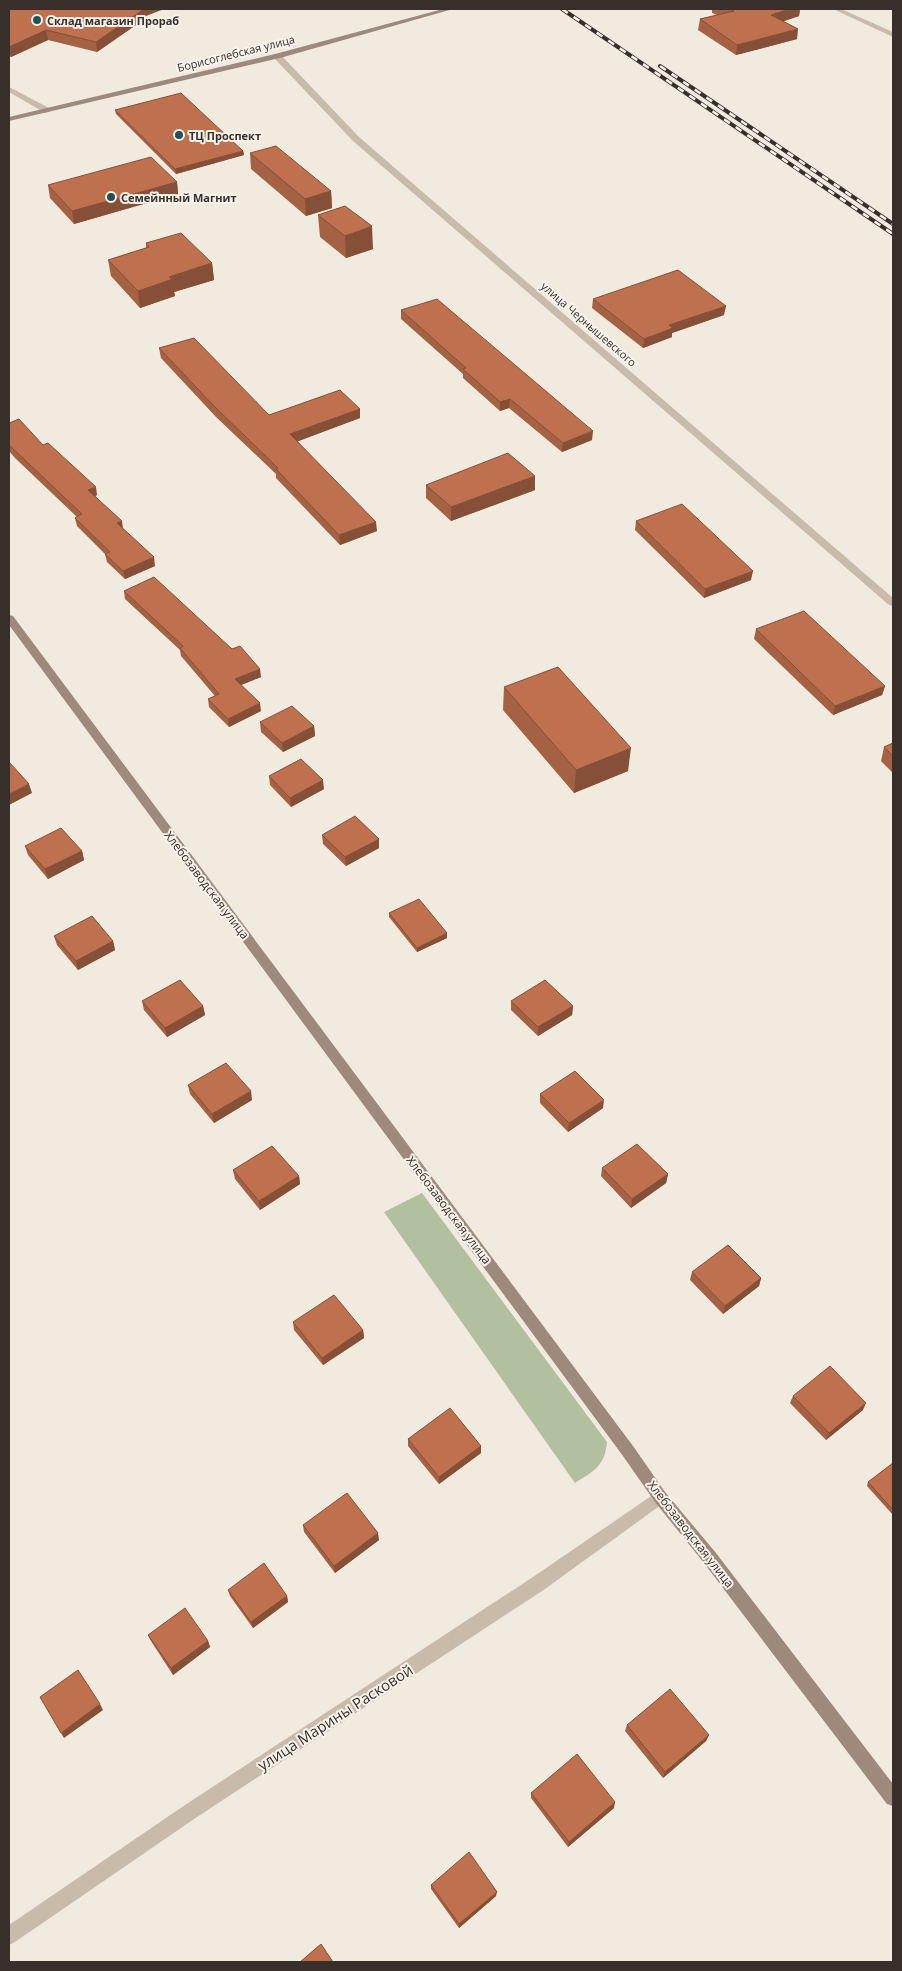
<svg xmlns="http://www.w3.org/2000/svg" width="902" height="1971" viewBox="0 0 902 1971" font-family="'Open Sans',sans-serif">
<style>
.green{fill:#b3c09f}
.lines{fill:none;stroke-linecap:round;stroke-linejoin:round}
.street{fill:#c9bbab;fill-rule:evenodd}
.secondary{fill:#9d8a7c;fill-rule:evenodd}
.rail-casing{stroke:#372f2a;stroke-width:4}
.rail{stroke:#f9f3eb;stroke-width:2.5;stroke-dasharray:7;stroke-linecap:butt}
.wall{fill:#a46144}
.shaded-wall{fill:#864f37}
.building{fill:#bf714f;stroke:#864f37}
.poi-dot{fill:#225056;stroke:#f9f3eb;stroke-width:2}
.labels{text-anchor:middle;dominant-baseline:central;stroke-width:4;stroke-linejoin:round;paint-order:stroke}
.far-poi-label{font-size:11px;font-weight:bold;fill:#372f2a;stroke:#f9f3eb;text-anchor:start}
.far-street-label{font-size:11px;fill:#372f2a;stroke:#f9f3eb}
.street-label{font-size:12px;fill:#372f2a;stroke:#f9f3eb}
.near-street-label{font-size:15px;fill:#372f2a;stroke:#f9f3eb}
</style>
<rect width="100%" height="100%" fill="#f1eadf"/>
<path class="green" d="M422,1193L607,1442C605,1466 594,1471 575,1483L384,1212Z"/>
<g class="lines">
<path class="street" d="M833,9H841L893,32V37Z
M274,54H280L359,137L893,598V606L889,605L353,141L274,58Z
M9,87L51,109L52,111L45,113L9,92Z
M660,1490L665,1492L668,1497L665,1502L545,1589L197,1817L15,1942L9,1945V1925L185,1805L533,1577Z"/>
<path class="secondary" d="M443,9H453L280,58L9,121V117L275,54Z
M9,615L13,616L633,1446L665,1492L716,1553L893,1784V1806L887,1804L704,1563L655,1502L623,1456L9,625Z"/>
<defs>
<path id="rail" d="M562,9L893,234
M660,66L893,224"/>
</defs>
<use href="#rail" class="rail-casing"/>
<use href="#rail" class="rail"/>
</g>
<path class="wall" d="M9,9L146,16V18L97,52L48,40L11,57L9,56Z
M712,9H800L799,16L783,21L797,39L736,55L698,30L700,19L717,15L712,13Z
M115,110L243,151L244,155L176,174L116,114Z
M250,153L331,191L332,208L306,216L251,169Z
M177,182L178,194L74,224L50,198L48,185Z
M318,215L373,249L346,258L320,237Z
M146,243L212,263L214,280L174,292L175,296L140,308L111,276L108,260L146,248Z
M593,299L724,315L672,333V337L643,348L592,308Z
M401,310L592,440L562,452L509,408L500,411L463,378V374L401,319Z
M159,348L269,415L360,409V418L297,441L377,531L340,545L276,478V474L216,417L161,358Z
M9,423L43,445L97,495L95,496L155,566L125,579L107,562L105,554L77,526L75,518L77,517L15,458L9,451Z
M535,476V490L451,521L426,498V485Z
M636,521L751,580L704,598L635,530Z
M124,591L261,677L241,685L261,711L229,727L209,707L208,699L215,696L181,656L180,650L125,599Z
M756,629L885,686L882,695L833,715L754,639Z
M504,687L628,771L574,793L503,710Z
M260,722L314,726L315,736L283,752L261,732Z
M893,743V773L881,761L884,747Z
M269,776L324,789L291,807L270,785Z
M322,835L379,848L346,866L323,844Z
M25,846L82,851L84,860L48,879L28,855Z
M389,913L447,933V938L417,952L389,917Z
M54,936L113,941L115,950L78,970L57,945Z
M142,1001L203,1006L205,1015L167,1037L144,1010Z
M511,1001L573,1006L572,1015L538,1036L511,1010Z
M188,1085L252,1100L214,1123L190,1094Z
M540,1094L603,1108L568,1132L540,1103Z
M602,1168L668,1174L666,1183L631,1208L601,1176Z
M233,1170L299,1176L300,1184L260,1210L235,1179Z
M692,1272L761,1278L759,1286L723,1314L690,1280Z
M293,1322L363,1330L364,1338L323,1365L294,1330Z
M793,1396L863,1410L826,1440L790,1403Z
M408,1439L481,1453L439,1484L408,1446Z
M893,1463V1515L867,1486L868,1482Z
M303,1525L379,1540L335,1573L304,1532Z
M228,1590L287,1596L288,1602L253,1628L230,1596Z
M148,1635L208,1641L210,1647L173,1675L151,1641Z
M627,1725L709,1735L706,1741L663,1778L625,1731Z
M531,1793L614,1808L568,1847L531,1798Z
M431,1885L496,1896L459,1928L431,1889Z"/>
<path class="shaded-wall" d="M143,9H164L146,16V18L97,52L96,42Z
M790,9H800L799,16L770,26L771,15Z
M798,29L797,39L736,55L737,45Z
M46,30L48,40L11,57L9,47Z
M243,151L244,155L176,174L175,169Z
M177,182L178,194L74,224L72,211Z
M331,191L332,208L306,216L305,199Z
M372,226L373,249L346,258L345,236Z
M212,263L214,280L174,292L175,296L140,308L138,291L169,277Z
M726,306L724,315L672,333V337L643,348L644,339L669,325Z
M510,399L509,408L500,411V402Z
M360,409V418L291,444L290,434Z
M593,431L592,440L562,452L563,443Z
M535,476V490L451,521V507Z
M96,487L97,495L90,498L88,490Z
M122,521L123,529L117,523Z
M376,522L377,531L340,545L339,535Z
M154,557L155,566L125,579L123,571Z
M753,571L751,580L704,598L705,589Z
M260,669L261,677L236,687L235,679Z
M885,686L882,695L833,715L835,706Z
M260,703L261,711L229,727L228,719Z
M314,726L315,736L283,752L282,743Z
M631,748L628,771L574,793L576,770Z
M323,780L324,789L291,807L290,798Z
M29,784L32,793L9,805V794Z
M379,839V848L346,866L345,857Z
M82,851L84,860L48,879L45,869Z
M447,933V938L417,952V948Z
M113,941L115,950L78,970L76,961Z
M203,1006L205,1015L167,1037L165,1028Z
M573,1006L572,1015L538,1036V1027Z
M251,1091L252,1100L214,1123L212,1114Z
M604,1100L603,1108L568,1132L569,1123Z
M668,1174L666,1183L631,1208L632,1199Z
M299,1176L300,1184L260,1210L259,1201Z
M761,1278L759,1286L723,1314L725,1306Z
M363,1330L364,1338L323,1365L322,1358Z
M866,1403L863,1410L826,1440L829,1433Z
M481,1446V1453L439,1484V1477Z
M378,1533L379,1540L335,1573L334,1566Z
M287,1596L288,1602L253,1628L251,1622Z
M208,1641L210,1647L173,1675L171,1668Z
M100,1704L103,1710L64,1738L61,1733Z
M709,1735L706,1741L663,1778L665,1772Z
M615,1802L614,1808L568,1847L569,1842Z
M497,1892L496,1896L459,1928V1924Z"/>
<path class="building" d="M9,9H144L96,42L46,30L9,47Z
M729,9H790L771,15L798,29L737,45L700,19L734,11Z
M181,93L243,151L175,169L115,110Z
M276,146L331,191L305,199L250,153Z
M151,157L177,182L72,211L48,185Z
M345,206L372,226L345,236L318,215Z
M181,233L212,263L169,277L173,279L138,291L108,260L149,247L146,243Z
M678,270L726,306L669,325L673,328L644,339L593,299Z
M437,299L593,431L563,443L510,399L500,402L463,369L466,368L401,310Z
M194,338L269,415L340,390L360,409L290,434L376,522L339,535L276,469L278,468L215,407L159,348Z
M19,419L43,445L48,443L96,487L88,490L122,521L117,523L154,557L123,571L105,554L110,552L75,518L82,514L9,445V423Z
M508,453L535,476L451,507L426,485Z
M682,504L753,571L705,589L636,521Z
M154,577L232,649L240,646L260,669L235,679L260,703L228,719L208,699L219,694L180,648L183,646L124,591Z
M804,611L885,686L835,706L756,629Z
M558,667L631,748L576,770L504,687Z
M292,706L314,726L282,743L260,722Z
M893,743V756L884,747Z
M301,759L323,780L290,798L269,776Z
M10,763L29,784L9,794V764Z
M355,816L379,839L345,857L322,835Z
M61,828L82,851L45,869L25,846Z
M419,899L447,933L417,948L389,913Z
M92,916L113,941L76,961L54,936Z
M180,980L203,1006L165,1028L142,1001Z
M545,980L573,1006L538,1027L511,1001Z
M226,1063L251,1091L212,1114L188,1085Z
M575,1071L604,1100L569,1123L540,1094Z
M637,1144L668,1174L632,1199L602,1168Z
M272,1146L299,1176L259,1201L233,1170Z
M728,1245L761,1278L725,1306L692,1272Z
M334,1295L363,1330L322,1358L293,1322Z
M830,1366L866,1403L829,1433L793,1396Z
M450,1408L481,1446L439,1477L408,1439Z
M893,1463V1510L868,1482Z
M347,1493L378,1533L334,1566L303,1525Z
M264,1563L287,1596L251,1622L228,1590Z
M185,1608L208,1641L171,1668L148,1635Z
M78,1670L100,1704L61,1733L40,1697Z
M670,1689L709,1735L665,1772L627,1725Z
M577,1754L615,1802L569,1842L531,1793Z
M469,1852L497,1892L459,1924L431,1885Z
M321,1944L333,1962H300Z"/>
<g class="poi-dot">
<circle cx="37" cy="20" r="5"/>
<circle cx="179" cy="135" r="5"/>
<circle cx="111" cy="197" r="5"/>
</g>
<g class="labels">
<g class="far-poi-label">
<text x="47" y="20">Склад магазин Прораб</text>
<text x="189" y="135">ТЦ Проспект</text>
<text x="121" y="197">Семейнный Магнит</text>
</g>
<g class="far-street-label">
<text transform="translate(236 53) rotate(-14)">Борисоглебская улица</text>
<text transform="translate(589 324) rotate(41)">улица Чернышевского</text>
</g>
<g class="street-label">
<text transform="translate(207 885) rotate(53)">Хлебозаводская улица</text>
<text transform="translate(449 1210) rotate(53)">Хлебозаводская улица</text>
<text transform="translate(691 1534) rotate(52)">Хлебозаводская улица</text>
</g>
<g class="near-street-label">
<text transform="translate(335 1717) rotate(-33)">улица Марины Расковой</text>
</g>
</g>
<rect width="902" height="1971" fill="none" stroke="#372f2a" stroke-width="20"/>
</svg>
